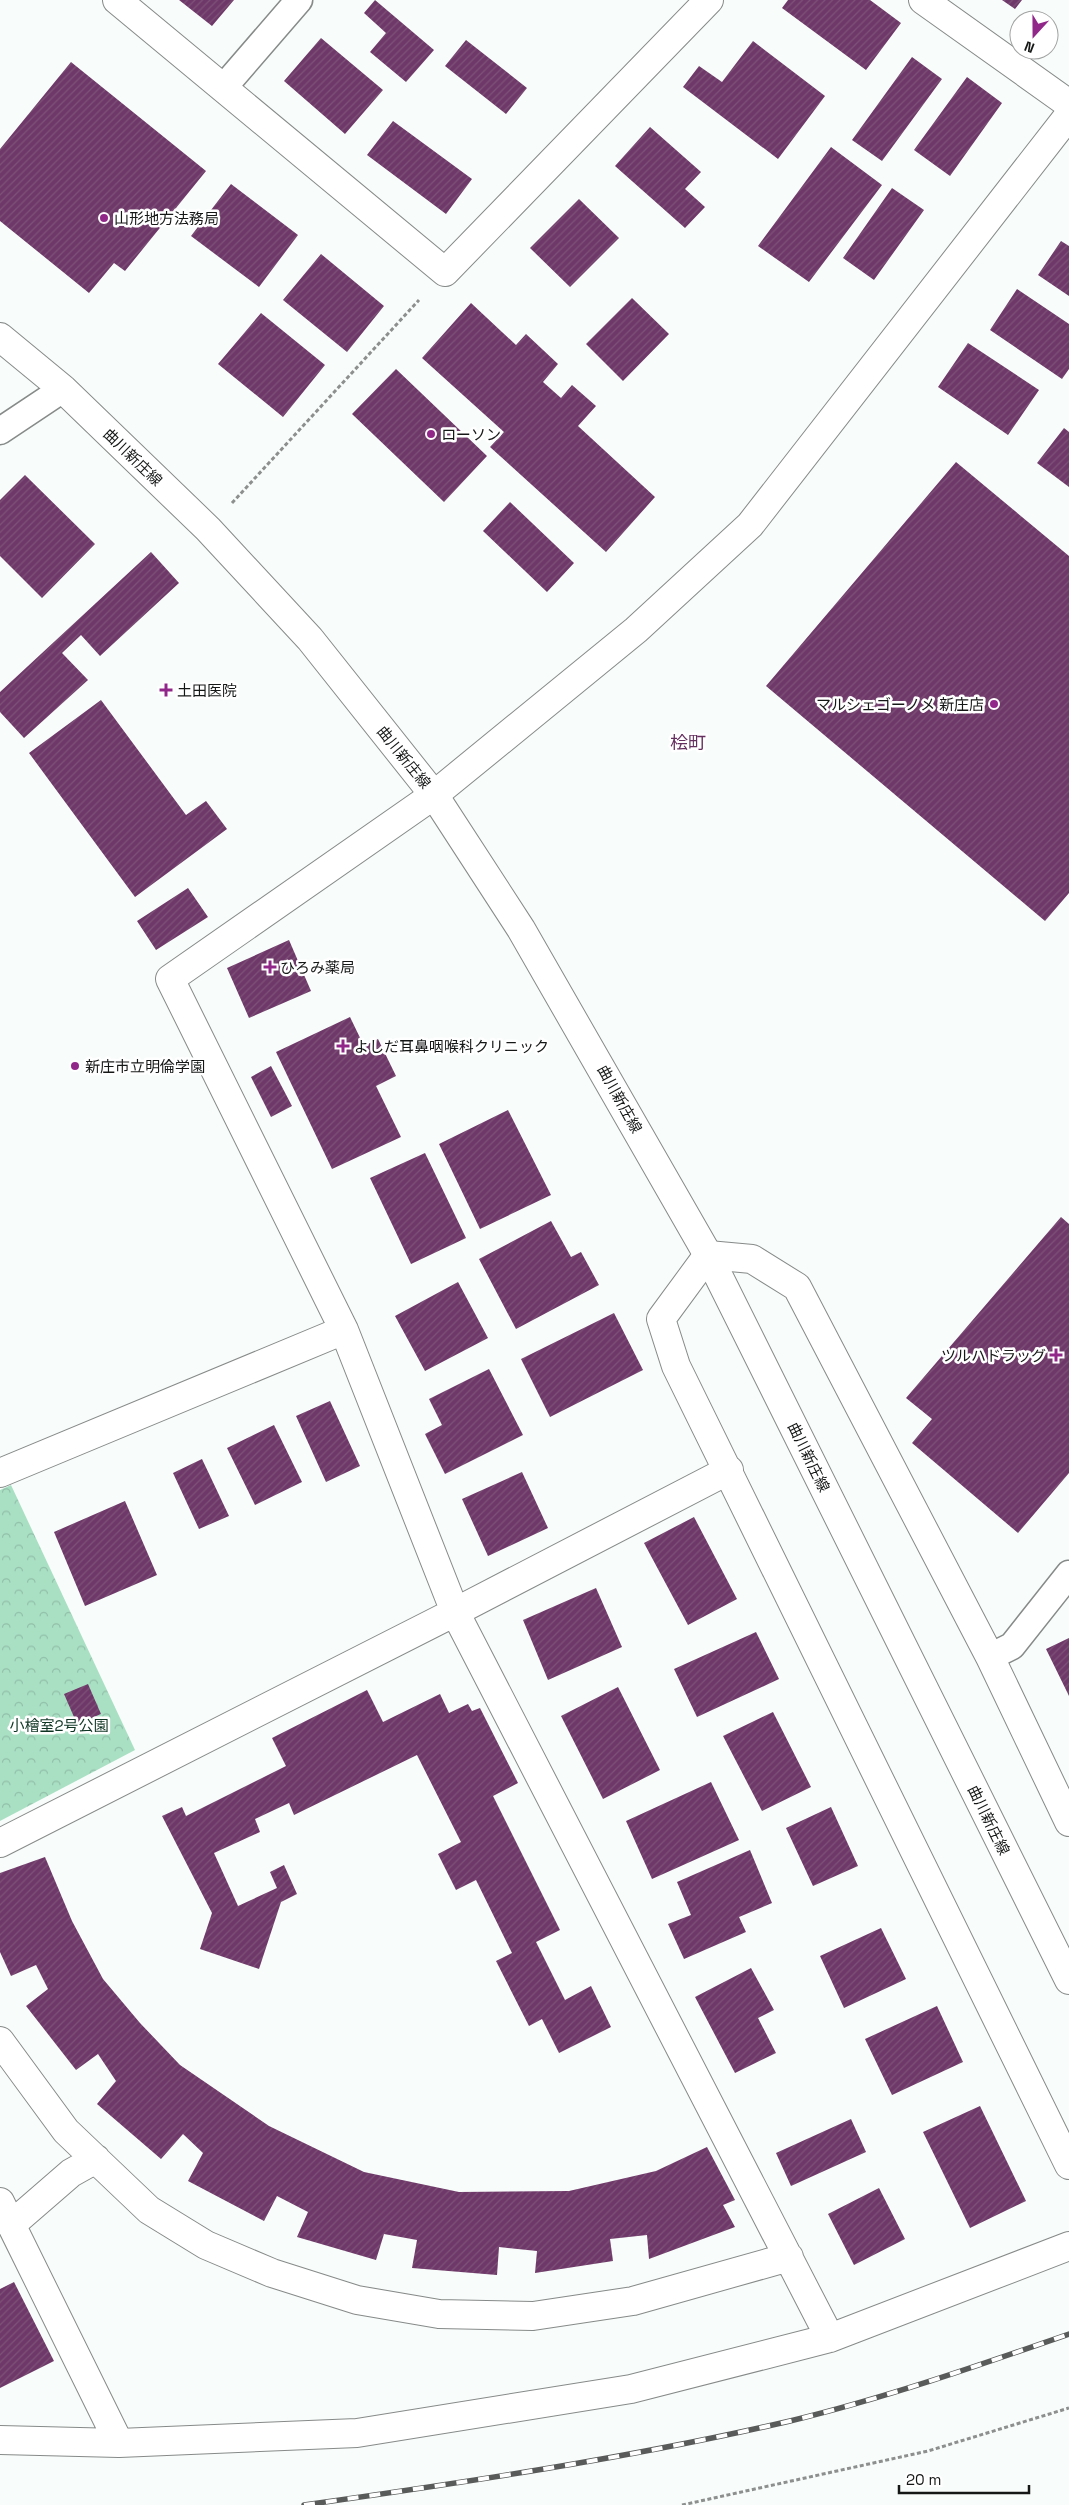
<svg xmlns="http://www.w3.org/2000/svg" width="1069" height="2505" viewBox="0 0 1069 2505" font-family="'Space Grotesk','Noto Sans JP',sans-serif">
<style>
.park{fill:url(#park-crowns)}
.building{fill:url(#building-hatch)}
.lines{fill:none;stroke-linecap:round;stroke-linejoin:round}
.service-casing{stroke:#868a88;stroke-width:29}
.minor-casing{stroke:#868a88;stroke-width:30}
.tertiary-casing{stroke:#868a88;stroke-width:30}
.secondary-casing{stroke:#868a88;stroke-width:30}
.path{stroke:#8c8f8e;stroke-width:3;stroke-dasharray:4 2.5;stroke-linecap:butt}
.service{stroke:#fff;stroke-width:26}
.minor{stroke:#fff;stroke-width:28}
.tertiary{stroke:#fff;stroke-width:28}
.secondary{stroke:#fff;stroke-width:28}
.rail-casing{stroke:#595b5a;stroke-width:5.5}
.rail{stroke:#fff;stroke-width:4;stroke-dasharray:11;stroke-linecap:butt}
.poi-dot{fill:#92278a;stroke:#fff;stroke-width:2}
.labels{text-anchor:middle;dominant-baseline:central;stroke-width:5;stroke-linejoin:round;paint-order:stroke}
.poi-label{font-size:15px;fill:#151716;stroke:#fff;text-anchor:start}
.street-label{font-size:15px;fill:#151716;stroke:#fff}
.park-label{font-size:15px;fill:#0e3424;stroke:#fff}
.quarter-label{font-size:18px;fill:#642f5e;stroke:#fff}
</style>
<defs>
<pattern id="park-crowns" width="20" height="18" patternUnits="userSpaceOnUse" patternTransform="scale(1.25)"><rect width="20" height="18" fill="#a9e0c4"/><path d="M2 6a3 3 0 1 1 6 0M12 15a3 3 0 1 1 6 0" fill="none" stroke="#91bfa8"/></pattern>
<pattern id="building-hatch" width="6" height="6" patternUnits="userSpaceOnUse" patternTransform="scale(1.25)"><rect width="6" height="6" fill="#6e3868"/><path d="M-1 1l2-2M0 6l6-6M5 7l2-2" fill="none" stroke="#7d5278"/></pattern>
</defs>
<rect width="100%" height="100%" fill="#f8fcfa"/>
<path class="park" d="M11,1485L135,1750L0,1821V1490Z"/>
<path class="building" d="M179,0H234L212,26Z
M375,0L434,50L406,82L370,52L386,33L364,13Z
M788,0H870L901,23L866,70L782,8Z
M1002,0H1022L1015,9Z
M321,38L383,90L345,134L284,81Z
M466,40L527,88L506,114L445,66Z
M753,41L825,96L778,159L683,87L699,66L722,82Z
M912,57L942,79L882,161L852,140Z
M71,62L206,171L125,271L114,263L89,293L0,221V149Z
M967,77L1002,103L950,176L914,150Z
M393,121L472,179L446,214L367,155Z
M650,127L701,172L685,189L705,207L685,228L615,166Z
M831,147L882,185L809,282L758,246Z
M231,184L298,235L259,287L191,236Z
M892,188L924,210L874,280L843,258Z
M579,199L619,238L570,287L530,248Z
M1061,241L1069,246V296L1038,275Z
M321,254L384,306L347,352L283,300Z
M1017,289L1069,324V369L1062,379L990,330Z
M632,298L669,334L623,381L586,344Z
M471,303L516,345L526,334L558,364L543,382L561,398L572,385L596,406L578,426L655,497L606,552L490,447L504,432L422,358Z
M261,313L325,365L283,417L218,364Z
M968,343L1039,390L1008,435L938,387Z
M396,369L487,456L444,502L352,414Z
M1064,428L1069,432V487L1037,463Z
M956,462L1069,556V893L1045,921L766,686Z
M25,475L95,544L42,598L0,556V500Z
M510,502L574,563L547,592L483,531Z
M151,552L179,583L100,656L81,635L62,653L88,680L24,738L0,712V692Z
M101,700L186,815L206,801L227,829L135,897L29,753Z
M188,888L208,917L156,950L137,921Z
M289,940L311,991L249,1018L227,968Z
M350,1017L364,1046L378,1039L396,1076L376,1086L401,1137L332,1169L276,1052Z
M271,1066L292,1106L271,1117L251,1077Z
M508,1110L551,1195L480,1229L439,1144Z
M425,1153L466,1238L411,1264L370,1178Z
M1061,1217L1069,1224V1473L1018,1533L912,1443L932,1419L906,1398Z
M551,1221L571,1257L581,1252L599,1285L516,1329L479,1259Z
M458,1282L488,1338L425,1371L395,1316Z
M614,1313L643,1370L550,1417L521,1359Z
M489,1369L523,1435L445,1474L425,1434L442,1425L429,1399Z
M330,1401L360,1466L326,1482L296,1416Z
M274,1425L302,1482L255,1505L227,1448Z
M202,1459L229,1516L199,1529L173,1473Z
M522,1472L548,1528L488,1556L462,1499Z
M125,1501L157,1575L85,1606L54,1532Z
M694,1517L737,1599L688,1625L644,1543Z
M596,1588L622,1647L548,1680L523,1620Z
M756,1632L779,1679L697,1717L674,1669Z
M1069,1638V1696L1046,1649Z
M88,1684L101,1714L77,1724L64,1694Z
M618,1687L660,1770L603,1799L561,1716Z
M367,1690L383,1722L440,1694L449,1713L468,1704L472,1711L480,1708L518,1783L493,1796L560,1930L536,1942L565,2000L591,1986L611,2027L559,2053L542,2019L529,2026L496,1961L512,1953L476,1880L456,1890L438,1854L461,1842L417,1755L294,1815L289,1803L255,1819L260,1832L214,1853L238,1906L277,1888L270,1872L284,1865L297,1894L281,1902L259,1969L200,1949L212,1913L162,1816L182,1807L186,1816L286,1766L272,1738Z
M773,1712L811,1787L762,1811L723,1736Z
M711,1782L739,1840L652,1879L626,1821Z
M831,1807L858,1866L813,1886L786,1828Z
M750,1850L772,1903L739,1917L746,1932L684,1959L668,1924L691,1915L677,1882Z
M45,1857L72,1921L103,1979L140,2023L180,2065L269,2126L364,2172L459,2192L569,2191L656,2171L707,2147L735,2200L723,2205L735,2227L649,2259L647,2235L610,2239L613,2261L535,2273L537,2251L499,2247L497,2275L412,2268L417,2240L384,2234L376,2260L297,2237L308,2212L277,2196L264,2221L188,2181L203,2153L183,2134L161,2159L97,2104L116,2081L98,2054L76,2070L26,2006L48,1989L36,1965L11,1976L0,1952V1873Z
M881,1928L906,1979L844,2008L820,1956Z
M751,1968L774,2010L758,2018L776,2053L735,2073L695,1997Z
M937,2006L963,2062L892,2095L865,2039Z
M980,2106L1026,2201L970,2228L923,2132Z
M851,2119L866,2152L791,2186L776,2153Z
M879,2188L905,2239L854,2265L828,2214Z
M14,2282L54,2361L0,2388V2289Z"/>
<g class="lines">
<defs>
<path id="service" d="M223,88L299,0
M0,431L63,389
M990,1657L1012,1646L1069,1574"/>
<path id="minor" d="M117,0L445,272L709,0
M923,0L1069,104
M434,795L170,979L344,1330L455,1612L830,2338
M0,1473L344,1330
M1069,1822L990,1657L797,1287L752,1259L708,1255L661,1319L676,1366L1069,2165
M0,1843L455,1612L729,1470
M0,2041L66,2131L149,2210L206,2245L272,2273L357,2300L439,2314L533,2316L633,2301L789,2257
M0,2202L119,2443
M11,2225L71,2173L96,2159
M0,2440L119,2443L357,2433L631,2389L830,2338L1069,2246"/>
<path id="tertiary" d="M434,795L636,630L750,525L1069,115"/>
<path id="secondary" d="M0,337L63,389L208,529L310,639L434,795L521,929L708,1255L1069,1980"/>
</defs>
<use href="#service" class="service-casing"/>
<use href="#minor" class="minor-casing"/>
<use href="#tertiary" class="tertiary-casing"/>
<use href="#secondary" class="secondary-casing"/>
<path class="path" d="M232,503L419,300
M682,2505L928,2451L1069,2408"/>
<use href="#service" class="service"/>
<use href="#minor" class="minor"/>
<use href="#tertiary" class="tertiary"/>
<use href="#secondary" class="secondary"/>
<defs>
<path id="rail" d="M304,2505C467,2482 630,2458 790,2421C885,2398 977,2366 1069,2334"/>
</defs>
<use href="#rail" class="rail-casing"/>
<use href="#rail" class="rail"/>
</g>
<g class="poi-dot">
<circle cx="104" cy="218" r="5"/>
<circle cx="431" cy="434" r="5"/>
<path d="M163.5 682.5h5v5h5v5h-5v5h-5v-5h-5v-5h5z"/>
<circle cx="994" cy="704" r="5"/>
<path d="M267.5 959.5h5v5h5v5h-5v5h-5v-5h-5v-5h5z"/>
<path d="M340.5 1038.5h5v5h5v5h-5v5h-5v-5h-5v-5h5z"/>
<circle cx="75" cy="1066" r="5"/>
<path d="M1053.5 1347.5h5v5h5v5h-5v5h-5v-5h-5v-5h5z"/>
</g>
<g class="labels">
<g class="poi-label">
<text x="114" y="218">山形地方法務局</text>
<text x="441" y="434">ローソン</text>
<text x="177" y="690">土田医院</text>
<text x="984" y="704" text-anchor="end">マルシェゴーノメ 新庄店</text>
<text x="280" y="967">ひろみ薬局</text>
<text x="354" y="1046">よしだ耳鼻咽喉科クリニック</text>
<text x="85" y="1066">新庄市立明倫学園</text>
<text x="1046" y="1355" text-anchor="end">ツルハドラッグ</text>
</g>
<g class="street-label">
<text transform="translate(133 457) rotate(44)">曲川新庄線</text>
<text transform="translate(404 757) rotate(51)">曲川新庄線</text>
<text transform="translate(620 1099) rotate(61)">曲川新庄線</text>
<text transform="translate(809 1457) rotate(64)">曲川新庄線</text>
<text transform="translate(989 1820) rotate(64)">曲川新庄線</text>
</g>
<g class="park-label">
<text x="59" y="1725">小檜室2号公園</text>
</g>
<g class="quarter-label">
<text x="688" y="742">桧町</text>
</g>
</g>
<g transform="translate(1034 35) rotate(201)"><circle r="24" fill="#ffffff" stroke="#a1a2a2"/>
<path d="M0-4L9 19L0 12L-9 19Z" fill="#92278a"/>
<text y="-8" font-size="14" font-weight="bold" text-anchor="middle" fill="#151716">N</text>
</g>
<path d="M899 2485v8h130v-8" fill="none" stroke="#151716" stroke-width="2.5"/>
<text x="906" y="2485" font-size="15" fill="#151716" stroke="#ffffff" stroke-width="4" paint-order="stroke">20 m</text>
</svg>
